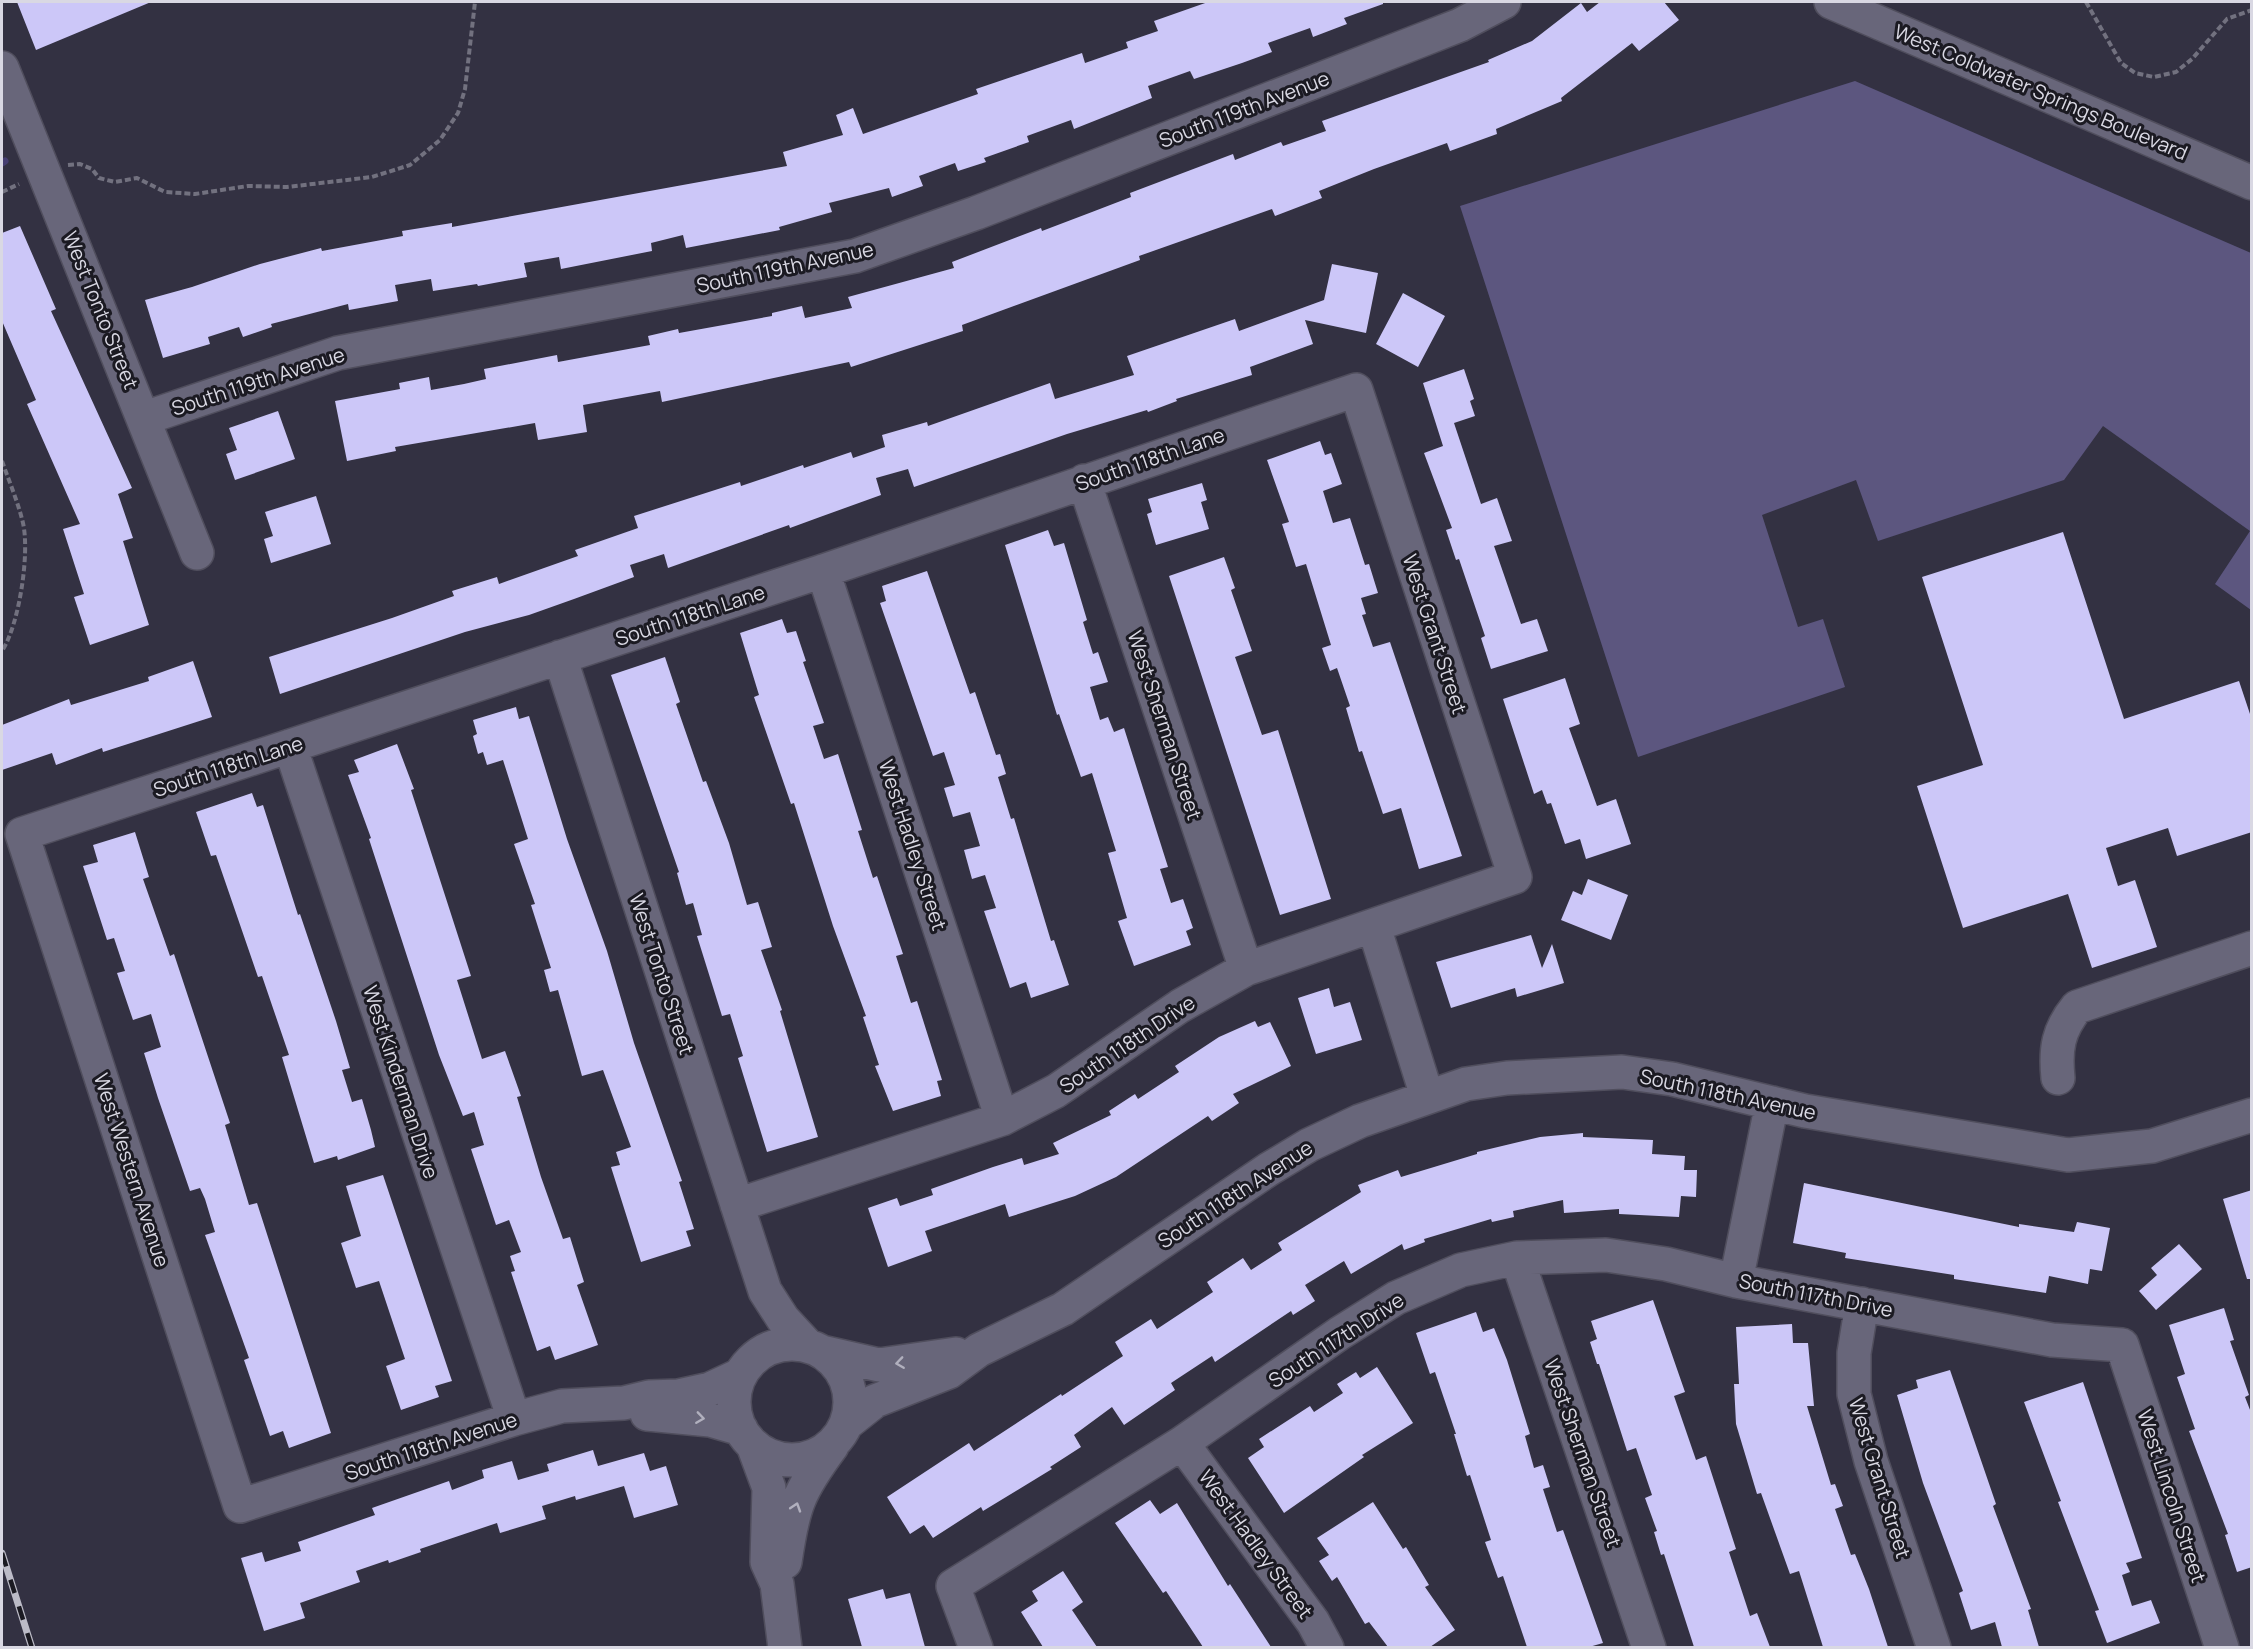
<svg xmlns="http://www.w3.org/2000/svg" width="2253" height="1649" viewBox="0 0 2253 1649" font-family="Manrope,sans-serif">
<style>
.green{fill:#5c567f}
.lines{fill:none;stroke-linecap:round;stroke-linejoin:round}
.stream{stroke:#463e71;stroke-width:7}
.building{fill:#ccc7f8}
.minor-casing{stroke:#504e5d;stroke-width:36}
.path{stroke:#72717f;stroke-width:4;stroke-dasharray:6 3;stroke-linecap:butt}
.minor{stroke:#68667a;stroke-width:33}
.rail-casing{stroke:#bcbbc7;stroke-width:7}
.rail{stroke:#1b1a22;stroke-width:4.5;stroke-dasharray:14;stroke-linecap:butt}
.oneway{stroke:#b1b0be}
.labels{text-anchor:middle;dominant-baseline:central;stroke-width:6;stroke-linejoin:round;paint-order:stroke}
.street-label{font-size:20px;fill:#d9d8e3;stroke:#1b1a22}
</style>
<rect width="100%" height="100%" fill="#333142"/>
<path class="green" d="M1855,81L2251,253V610L2215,584L2250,531L2103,426L2064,480L1878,541L1856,480L1762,515L1798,627L1823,619L1845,687L1638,757L1460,206Z"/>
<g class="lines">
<path class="stream" d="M2,163L5,161"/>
</g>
<path class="building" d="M17,2H151L36,50Z
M1208,2H1383V4L1344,18L1347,24L1313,37L1310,28L1268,43L1272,52L1242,63L1194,79L1190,71L1148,86L1152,98L1074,129L1071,120L1027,136L1029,142L984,158L986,162L958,171L955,163L919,176L923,186L892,197L889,188L829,203L832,212L779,227L780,230L686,248L683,235L651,243L652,251L561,269L559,257L524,263L527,277L478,286L477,284L433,291L431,279L395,285L398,301L349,310L348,304L271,324L272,327L243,337L239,327L208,337L210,344L163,358L145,300L192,287L260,264L321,248L322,251L403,236L402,231L452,223V227L787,166L783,152L843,135L836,115L853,108L863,134L978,94L976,89L1082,53L1085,63L1128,48L1126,42L1158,31L1154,21Z
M1600,2H1664L1679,20L1639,51L1632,43L1561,98L1562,101L1496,129L1497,134L1450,151L1447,143L1374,169L1319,191L1322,198L1275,216L1272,209L1139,256L1140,260L962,325L963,331L851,367L849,362L662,402L660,391L583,405L587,432L538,440L535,423L395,447L396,451L347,461L335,401L400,389L399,383L429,377L431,390L464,384L486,379L484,369L557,355L558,362L650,345L648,336L678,329L679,333L729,324L772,316V313L802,306L805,318L852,308L848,297L954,268L952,262L1041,228L1042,231L1092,212L1131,197L1130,193L1233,154L1235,160L1281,142L1283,146L1326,131L1322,121L1489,62L1488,60L1532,41L1581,3L1587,12Z
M20,226L56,309L51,311L132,488L118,494L133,538L123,541L149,625L90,645L74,597L84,594L63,529L80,524L27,404L36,400L2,321V233Z
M1332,264L1378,273L1366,333L1305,320L1313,344L1250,367L1252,375L1176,399L1177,401L1148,412L1147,410L1067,434L914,487L908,469L876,478L881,495L820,517L790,528L789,525L668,568L664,554L630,565L634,577L574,599L529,615L465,632L280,694L269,657L392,618L454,596L452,591L497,577L499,584L578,556L575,550L638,528L634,516L740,482L741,486L803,465L804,468L851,452L853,458L885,447L882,435L927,422L928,426L1050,383L1055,399L1134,375L1127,356L1235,319L1239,331L1324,300Z
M1403,293L1445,316L1418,367L1376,344Z
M1464,369L1474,399L1470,401L1475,416L1454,423L1481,504L1497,498L1512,541L1494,546L1521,624L1537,619L1548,651L1491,669L1481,638L1485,636L1459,559L1456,560L1446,530L1452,528L1424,453L1443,446L1423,383Z
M278,411L295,459L235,480L226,454L237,450L229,428Z
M1320,441L1325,455L1331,453L1342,484L1323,491L1333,523L1350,518L1365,565L1369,564L1378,593L1361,598L1366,614L1362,615L1373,647L1390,642L1462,856L1419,869L1401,808L1383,814L1362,751L1359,752L1346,708L1350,706L1337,668L1330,671L1322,648L1331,645L1306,564L1296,567L1282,524L1289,522L1267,460Z
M1202,483L1207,500L1201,502L1209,529L1156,545L1147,514L1152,512L1148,499Z
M316,496L331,544L271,563L264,539L273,536L265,512Z
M1048,530L1054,546L1064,543L1087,620L1083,622L1093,654L1098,652L1108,682L1090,687L1100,720L1108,717L1114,732L1124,728L1168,867L1160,869L1171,903L1183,899L1193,928L1186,931L1191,945L1134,966L1118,921L1127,918L1108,853L1116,851L1092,773L1081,777L1059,714L1057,715L1005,545Z
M2063,532L2124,719L2239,681L2252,720V832L2177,856L2168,828L2106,848L2118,886L2135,880L2157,947L2092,968L2068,894L1963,928L1917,786L1983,765L1922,577Z
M1224,557L1235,588L1231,590L1252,651L1235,657L1262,735L1278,730L1331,899L1280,915L1169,576Z
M927,571L970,694L975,692L996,755L1000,754L1006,774L998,777L1011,819L1014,818L1051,941L1054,940L1069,985L1031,998L1026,982L1010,988L984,911L996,908L985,875L972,879L964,850L980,846L970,812L953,817L944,788L955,785L944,752L933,756L880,603L886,601L882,586Z
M782,619L787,633L796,631L806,661L803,662L824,723L813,726L824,759L838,754L862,830L858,831L873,878L877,876L903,954L896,956L911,1003L917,1001L942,1080L937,1081L941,1096L893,1111L875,1066L879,1065L863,1017L866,1016L833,926L794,803L791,804L754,697L759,695L740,633Z
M665,657L680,702L676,704L703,782L706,781L729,843L747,905L758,902L772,947L761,950L782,1010L780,1011L818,1137L767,1152L738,1058L743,1056L730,1014L722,1016L697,936L702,935L693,903L686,905L677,873L679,872L611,675Z
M193,661L212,717L103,752L102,748L56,765L52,753L2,770V725L69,699L71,705L149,681L148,677Z
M1565,678L1580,724L1569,728L1597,806L1616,799L1631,844L1586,859L1580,839L1565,844L1551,803L1547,804L1542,790L1534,794L1503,699Z
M516,707L519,719L529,716L567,839L607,951L634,1043L682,1181L679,1182L694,1229L686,1231L691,1246L641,1262L611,1167L620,1165L616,1152L631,1147L603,1070L582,1076L558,990L550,992L544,970L551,968L531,905L535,904L514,844L528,839L503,760L487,765L483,752L478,754L473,736L477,734L473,720Z
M397,744L414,789L411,790L471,976L457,980L482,1059L505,1051L521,1096L517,1097L541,1177L563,1239L570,1237L584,1282L577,1285L598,1345L555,1360L550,1346L537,1351L511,1272L515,1271L510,1256L521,1252L509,1220L496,1225L471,1149L484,1145L474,1112L463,1116L439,1055L369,839L371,838L348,775L359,772L354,760Z
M252,793L257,807L263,805L298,915L300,914L336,1021L350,1068L342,1070L352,1102L362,1099L371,1130L375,1147L338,1160L337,1156L314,1163L282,1057L289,1055L262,976L258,977L216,855L211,856L196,812Z
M135,832L149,877L143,879L170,956L174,954L230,1123L225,1125L249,1205L257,1203L331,1433L289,1448L283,1431L270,1436L244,1360L249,1358L205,1235L215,1232L205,1199L200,1188L190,1191L158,1098L144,1053L161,1047L151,1014L133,1020L117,973L125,971L114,938L107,940L83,866L98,862L93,845Z
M1588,879L1628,895L1611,940L1561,920L1573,891L1582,895Z
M1531,935L1542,968L1552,944L1564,983L1517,997L1515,988L1451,1008L1436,962Z
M1329,988L1334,1007L1350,1002L1362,1040L1316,1054L1298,998Z
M1255,1021L1258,1027L1270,1022L1291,1066L1233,1094L1239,1103L1212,1121L1208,1116L1116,1177L1075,1196L1009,1217L1005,1204L925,1231L932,1251L888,1267L868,1208L897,1198L900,1206L933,1195L931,1189L993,1167L1022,1158L1024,1165L1059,1154L1053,1143L1111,1115L1109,1111L1135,1094L1138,1099L1179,1072L1175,1066L1219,1037Z
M1583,1133V1137L1653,1140L1652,1154L1685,1156L1684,1170H1697L1696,1197L1681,1196L1679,1217L1619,1214V1209L1564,1213L1563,1200L1513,1211L1514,1217L1492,1222L1491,1219L1424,1239L1425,1242L1404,1250L1402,1244L1351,1274L1344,1261L1305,1285L1315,1301L1293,1315L1291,1311L1215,1362L1212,1356L1171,1383L1175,1390L1124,1425L1112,1407L1074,1435L1081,1447L1050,1467L1052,1469L983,1511L981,1507L933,1538L924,1525L910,1534L887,1497L969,1443L974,1451L1061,1394L1062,1396L1123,1356L1115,1342L1151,1319L1157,1329L1213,1292L1207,1282L1243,1258L1251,1270L1282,1250L1278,1243L1361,1192L1358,1185L1398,1170L1401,1177L1477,1154V1152L1540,1137Z
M383,1175L452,1381L435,1386L439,1397L401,1410L386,1366L405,1359L379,1281L356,1288L341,1243L361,1236L346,1186Z
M1804,1183L2019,1227V1224L2074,1232L2077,1222L2110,1228L2102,1271L2090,1269L2088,1284L2049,1276L2046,1293L1954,1279V1275L1845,1258L1846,1253L1793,1243Z
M2252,1190V1279H2247L2223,1199Z
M2179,1244L2202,1269L2156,1310L2139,1291L2157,1275L2151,1268Z
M1653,1300L1685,1392L1674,1396L1696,1460L1706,1456L1736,1549L1729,1552L1750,1616L1757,1613L1770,1647H1694L1664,1554L1661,1555L1654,1532L1657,1531L1645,1498L1652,1495L1636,1448L1627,1451L1599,1364H1597L1590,1342L1597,1339L1591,1321Z
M2224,1308L2234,1340L2230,1341L2249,1395L2245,1397L2252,1415V1567L2237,1572L2225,1535L2228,1534L2189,1431L2195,1429L2177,1377L2185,1374L2169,1325Z
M1476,1312L1483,1332L1494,1328L1507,1360L1530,1434L1525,1436L1534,1468L1543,1465L1550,1487L1543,1489L1557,1532L1563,1530L1603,1643L1589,1647H1527L1503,1576L1498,1578L1485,1542L1491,1540L1470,1475L1467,1476L1454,1434H1456L1435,1372L1430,1374L1416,1333Z
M1792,1324L1793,1343H1808L1814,1406H1807L1831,1485L1835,1484L1843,1506L1835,1509L1851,1555L1855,1554L1869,1589L1888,1647H1823L1799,1571L1790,1574L1761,1493L1757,1494L1736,1424L1734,1384H1739L1736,1327Z
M1377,1367L1413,1423L1362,1455L1364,1457L1284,1513L1248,1458L1264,1447L1259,1439L1310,1406L1314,1412L1343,1393L1337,1384L1356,1372L1360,1378Z
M1950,1370L1996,1504L1993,1506L2031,1609L2028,1610L2039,1647H2002L1995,1622L1971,1630L1959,1593L1963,1591L1923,1483L1897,1395L1918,1388L1916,1380Z
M2083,1382L2142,1558L2126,1563L2130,1572L2122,1575L2132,1606L2151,1600L2160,1623L2107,1643L2095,1611L2099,1610L2058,1502L2061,1501L2024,1402Z
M593,1450L598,1466L644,1453L650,1471L666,1466L678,1505L634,1518L624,1486L576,1500L575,1496L542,1506L546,1519L500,1533L497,1523L420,1549L421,1552L389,1563L388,1560L356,1571L360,1582L300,1603L305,1618L264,1631L241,1558L262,1552L265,1562L301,1551L298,1542L375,1515L372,1508L449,1481L452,1490L484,1478L482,1470L512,1461L518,1480L549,1471L547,1464Z
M1150,1500L1160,1514L1177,1503L1228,1586L1230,1584L1271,1647H1203L1166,1591L1163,1593L1115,1523Z
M1373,1502L1403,1549L1406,1547L1429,1585L1425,1587L1455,1630L1430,1647H1388L1369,1622L1365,1624L1337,1577L1332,1581L1319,1561L1329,1555L1317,1538Z
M1063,1571L1083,1602L1072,1610L1097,1647H1043L1021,1612L1038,1601L1032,1591Z
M883,1589L886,1599L910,1593L925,1647H862L848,1599Z"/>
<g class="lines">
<defs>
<path id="minor" d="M1831,2L2252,183
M2,68L197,553
M145,418L338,353L855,256L976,213L1419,41L1460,25L1504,2
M1084,481L1246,969
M823,571L1002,1119
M560,657L765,1291L783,1319L807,1345
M290,746L514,1419
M1374,927L1427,1096
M2058,1078C2055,1049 2058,1030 2077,1007L2252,948
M737,1205L1002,1119L1056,1091L1180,1006L1246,969L1515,877L1356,390L823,571L22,834L240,1506L514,1419L562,1406L624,1403L649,1397L678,1396L710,1389L740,1375
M1517,1258L1649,1648
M1736,1281L1772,1103
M1862,1304L1854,1353V1394L1871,1461L1934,1648
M734 1402a58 58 0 1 1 116 0a58 58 0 1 1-116 0Z
M822,1352L879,1365L956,1354
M647,1414L710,1420L741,1429
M846,1424L875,1401L949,1372L979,1350L1063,1309L1269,1169L1309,1145L1360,1121L1466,1084L1507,1078L1622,1072L1672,1079L1805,1111L2068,1155L2152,1146L2252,1115
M1182,1443L1313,1622L1327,1648
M753,1445L769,1488L767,1562L777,1584L785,1648
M785,1562C793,1506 798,1492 832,1446
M976,1648L953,1586L1182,1443L1340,1333L1396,1298L1461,1270L1517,1258L1606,1255L1666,1264L1736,1281L2052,1340L2122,1345L2222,1648"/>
</defs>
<use href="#minor" class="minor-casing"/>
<path class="path" d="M2086,2L2121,63L2135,73L2154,77L2176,72L2192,59L2227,19L2252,10
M68,165L80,164L92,169L99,178L115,182L137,178L165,192L195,194L248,186L287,187L372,177L410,165L440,140L458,113L465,89L475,2
M2,192L19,184
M2,461C9,481 18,502 23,523C30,554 19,625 2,651"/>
<use href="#minor" class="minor"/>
<defs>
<path id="rail" d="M2,1553L32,1648"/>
</defs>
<use href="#rail" class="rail-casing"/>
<use href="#rail" class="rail"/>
</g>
<defs><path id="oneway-chevron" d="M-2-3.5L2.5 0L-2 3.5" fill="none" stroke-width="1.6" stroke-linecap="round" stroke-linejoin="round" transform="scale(1.5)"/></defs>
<g class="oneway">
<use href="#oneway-chevron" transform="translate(900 1363) rotate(172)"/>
<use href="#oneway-chevron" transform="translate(700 1418) rotate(8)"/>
<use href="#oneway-chevron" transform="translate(796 1507) rotate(-72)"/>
</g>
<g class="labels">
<g class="street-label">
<text transform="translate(2041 92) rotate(23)">West Coldwater Springs Boulevard</text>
<text transform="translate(1244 109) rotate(-21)">South 119th Avenue</text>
<text transform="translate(785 267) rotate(-12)">South 119th Avenue</text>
<text transform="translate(101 310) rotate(68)">West Tonto Street</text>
<text transform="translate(258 381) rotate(-18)">South 119th Avenue</text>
<text transform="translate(1150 459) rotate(-19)">South 118th Lane</text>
<text transform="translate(690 615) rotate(-18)">South 118th Lane</text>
<text transform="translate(1435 634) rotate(72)">West Grant Street</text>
<text transform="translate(1165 725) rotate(72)">West Sherman Street</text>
<text transform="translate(228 766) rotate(-18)">South 118th Lane</text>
<text transform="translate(913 845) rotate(72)">West Hadley Street</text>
<text transform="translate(662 974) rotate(72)">West Tonto Street</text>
<text transform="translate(1127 1044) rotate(-34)">South 118th Drive</text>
<text transform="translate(401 1082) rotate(72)">West Kinderman Drive</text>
<text transform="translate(1728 1094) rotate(12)">South 118th Avenue</text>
<text transform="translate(132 1170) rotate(72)">West Western Avenue</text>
<text transform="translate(1235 1194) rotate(-33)">South 118th Avenue</text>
<text transform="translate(1816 1295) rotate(11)">South 117th Drive</text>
<text transform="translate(1336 1340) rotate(-33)">South 117th Drive</text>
<text transform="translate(431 1446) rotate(-18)">South 118th Avenue</text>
<text transform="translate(1583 1453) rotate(71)">West Sherman Street</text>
<text transform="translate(1880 1478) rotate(73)">West Grant Street</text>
<text transform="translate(2172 1496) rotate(72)">West Lincoln Street</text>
<text transform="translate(1256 1544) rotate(54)">West Hadley Street</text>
</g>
</g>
<rect width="2253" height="1649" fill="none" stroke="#d9d8e3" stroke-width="6"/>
</svg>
